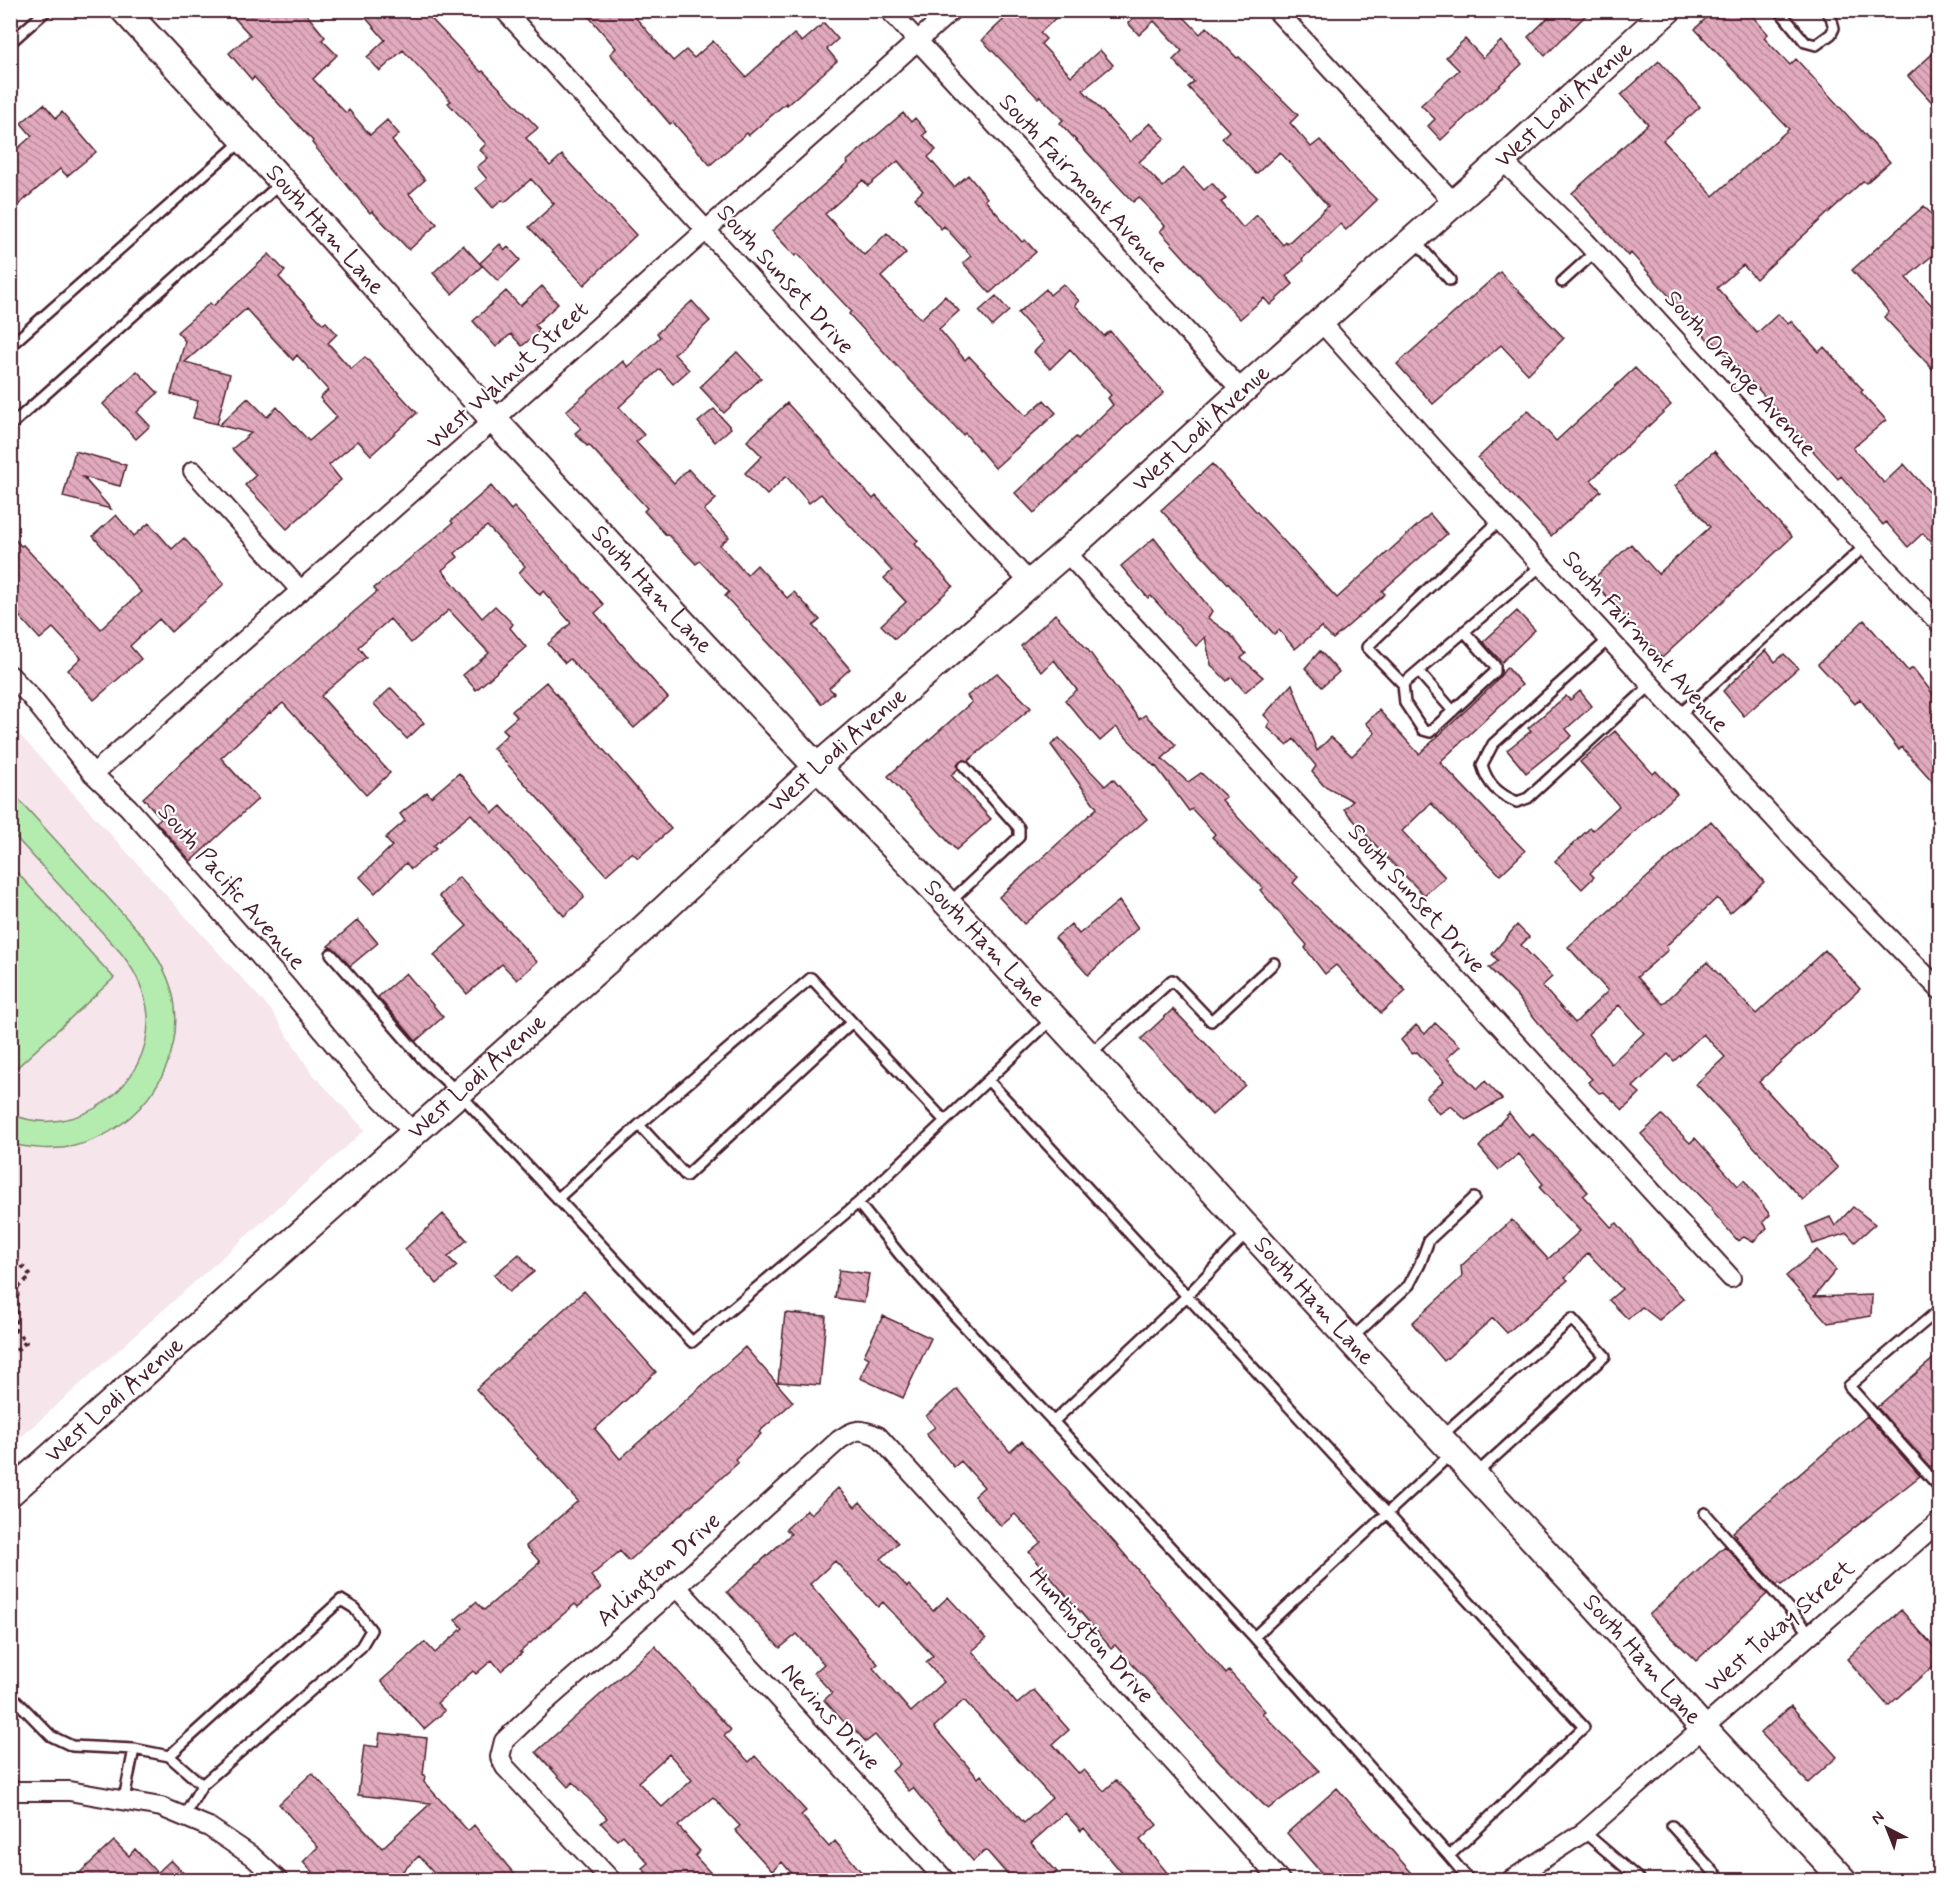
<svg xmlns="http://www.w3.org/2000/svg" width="1950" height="1891" viewBox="0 0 1950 1891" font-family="Mynerve,sans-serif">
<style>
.built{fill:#f6e6ec}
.grass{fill:#b4ecaf;stroke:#7f866d;stroke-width:1.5}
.building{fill:url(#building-back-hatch);stroke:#4a1f2b;stroke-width:1.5;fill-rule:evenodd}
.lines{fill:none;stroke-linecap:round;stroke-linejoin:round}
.service-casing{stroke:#4a1f2b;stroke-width:14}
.minor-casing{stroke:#4a1f2b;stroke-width:22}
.secondary-casing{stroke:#4a1f2b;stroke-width:30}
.path{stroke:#4a1f2b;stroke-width:4;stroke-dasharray:4.5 4.5;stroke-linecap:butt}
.service{stroke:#fff;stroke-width:9}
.minor{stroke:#fff;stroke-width:18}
.secondary{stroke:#fff;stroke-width:26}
.labels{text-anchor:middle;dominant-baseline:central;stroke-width:4.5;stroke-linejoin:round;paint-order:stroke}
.street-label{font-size:24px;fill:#4a1f2b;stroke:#fff}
</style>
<defs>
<pattern id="building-back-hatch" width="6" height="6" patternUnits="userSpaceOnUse" patternTransform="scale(1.5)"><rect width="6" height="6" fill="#e2aabe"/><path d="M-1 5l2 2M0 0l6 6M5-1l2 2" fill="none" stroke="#b98a9b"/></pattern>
</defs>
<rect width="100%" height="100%" fill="#fff"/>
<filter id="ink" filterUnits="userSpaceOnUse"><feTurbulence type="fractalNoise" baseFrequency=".0167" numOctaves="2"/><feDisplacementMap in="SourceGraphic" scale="12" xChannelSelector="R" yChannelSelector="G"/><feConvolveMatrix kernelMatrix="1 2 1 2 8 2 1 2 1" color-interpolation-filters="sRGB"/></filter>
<g filter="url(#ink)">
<path class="built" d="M10,724L271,1010L311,1072L365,1130L11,1446Z"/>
<path class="grass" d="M11,791L142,935C155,952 166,970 172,991C190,1059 141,1131 74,1146C53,1151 32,1148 11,1144V1114C76,1142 151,1086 148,1016C146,992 136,972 121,953L11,832Z
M11,866L114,978L11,1073Z"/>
<path class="building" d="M227,10H303L325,37L322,40L337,55L313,79L346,113L349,110L370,135L387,120L399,134L392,141L425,180L409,194L437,224L409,250L372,211L370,213L312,143L313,141L254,77L252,80L229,53L250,35Z
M359,10H423L481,72L483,71L538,128L526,138L550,166L562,155L636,235L584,285L529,227L554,204L531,179L505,202L502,200L493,208L476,188L487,179L477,167L488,158L480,150L486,144L448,103L451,101L403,50L380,71L367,57L385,40Z
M583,10H629L673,61L686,50L694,58L713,41L746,77L794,34L802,42L824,23L838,39L827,49L837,61L787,105L786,103L749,135L747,133L710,165L673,122L670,124L610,54L616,48Z
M1014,10H1064L1040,33L1046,39L1041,44L1071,76L1100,50L1113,65L1083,90L1130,142L1150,123L1165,138L1139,162L1163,187L1184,168L1204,190L1212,183L1226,199L1221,202L1243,228L1257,215L1283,245L1286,242L1287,244L1328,206L1280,152L1256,174L1222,138L1229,131L1188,87L1194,82L1173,60L1182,51L1154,21L1139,35L1128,23L1142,10H1177L1200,34L1207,27L1237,58L1239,57L1298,115L1290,123L1311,147L1320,140L1351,175L1377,200L1346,230L1340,224L1302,259L1303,261L1286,276L1293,284L1270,305L1264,298L1240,319L1160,231L1165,226L1139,197L1133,202L1060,123L1063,120L1040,96L1038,98L982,40Z
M1556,10H1591L1545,56L1528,37Z
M1714,10H1747L1768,34L1764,38L1790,65L1796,59L1890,162L1866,183L1863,181L1756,279L1743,265L1717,288L1757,333L1778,314L1788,324L1791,321L1819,352L1824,347L1863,390L1861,392L1886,420L1853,448L1884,483L1904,464L1940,504V552L1923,533L1908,547L1886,522L1883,525L1841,476L1838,479L1759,390L1712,340L1710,342L1631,253L1628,256L1572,193L1648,124L1621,95L1659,61L1700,107L1663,140L1713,196L1789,129L1695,29Z
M1465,39L1483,58L1501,41L1522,64L1441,140L1428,126L1435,119L1421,105L1459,70L1446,57Z
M1940,47V111L1908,76Z
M44,104L56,118L62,112L96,152L67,176L60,169L10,212V155L32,136L21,123Z
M903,113L911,122L915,118L927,132L923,135L936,150L928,157L954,187L968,175L987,198L985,200L1022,242L1025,240L1036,252L990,293L963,263L971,256L944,226L941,229L915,198L923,191L898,161L868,186L863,180L825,214L864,255L887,233L906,253L881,277L921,319L945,296L959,311L939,329L965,360L969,356L1026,416L1044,400L1056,413L995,468L965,433L963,435L907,377L849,314L851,311L798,254L795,256L772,231L848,163L847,161Z
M1924,206L1940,224V249L1906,278L1940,314V377L1884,317L1889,312L1852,270Z
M500,244L505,250L508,247L520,260L498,281L480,263Z
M463,245L482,266L452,294L433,273Z
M269,254L285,271L279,277L323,324L326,322L337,334L328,343L351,369L365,357L417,413L371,455L358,441L329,465L341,480L287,529L245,485L256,475L232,449L251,433L219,425L248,398L267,417L277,407L309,441L337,417L320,398L328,390L297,355L293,360L246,309L185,362L230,374L217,424L193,418L198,401L171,394L185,341L177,332L210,303L213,306Z
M1500,272L1564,338L1528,374L1501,345L1433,404L1397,364Z
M1063,284L1079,301L1075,305L1104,336L1110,331L1164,393L1132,420L1034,513L1015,493L1076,437L1078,439L1113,405L1108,398L1111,395L1070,349L1050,369L1034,352L1044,342L1018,313L1046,289L1050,295Z
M542,286L558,304L535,325L540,331L522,346L511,334L496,347L473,321L506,291L520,306Z
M996,296L1009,311L992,326L979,311Z
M692,301L710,321L674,354L689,370L673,384L660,369L619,407L644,435L636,442L674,483L688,469L716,499L704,510L729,537L720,545L747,575L757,565L787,598L794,592L820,620L813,626L850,669L829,688L834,693L821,704L798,675L725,596L729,592L700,561L696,564L667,534L666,535L644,511L647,508L589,445L587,446L575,433L581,428L566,411L623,361L628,367L660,337L657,333Z
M737,352L761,378L724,413L700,387Z
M1635,368L1671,405L1591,480L1601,491L1551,536L1478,458L1528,410L1556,441Z
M137,371L158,393L137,412L150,426L136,439L103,404Z
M787,403L873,499L876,496L918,541L915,544L953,586L895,639L881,625L906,602L884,578L892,571L821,494L809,503L786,476L767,495L745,473L762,456L747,441Z
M714,409L731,428L715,442L698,422Z
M75,451L126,465L120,486L83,477L111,509L63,497Z
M1714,451L1792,537L1662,658L1592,580L1631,544L1658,574L1710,527L1675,486Z
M1212,464L1337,598L1430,514L1447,534L1382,591L1385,594L1333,639L1321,627L1295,649L1279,630L1274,634L1161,510Z
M491,486L511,510L514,507L541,536L604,605L595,613L668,698L634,728L570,659L565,663L548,644L571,623L543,591L540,595L519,573L525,566L487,526L455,553L458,557L442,570L482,618L495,606L513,624L510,628L526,647L476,690L463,675L489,653L449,610L411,643L390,619L358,647L366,657L321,696L390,773L366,795L283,703L271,713L270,712L221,758L258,799L191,861L156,822L161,818L143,798L250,700L377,592L374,588L453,523L451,521Z
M116,515L134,536L149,523L172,549L184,538L224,584L171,632L159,619L130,646L141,659L94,700L68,670L81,658L53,628L40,639L10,606V594L18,586L10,578V534L21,546L23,545L101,629L141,592L93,536Z
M1154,538L1212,611L1208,618L1231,635L1246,654L1241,658L1263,677L1245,692L1232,677L1227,681L1211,665L1205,637L1196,646L1151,596L1148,598L1121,566Z
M1517,611L1535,630L1502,662L1483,642Z
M1055,614L1088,650L1139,719L1145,715L1176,745L1162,759L1188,782L1201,773L1226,797L1222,800L1277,860L1298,877L1293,883L1327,917L1379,963L1406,991L1381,1013L1336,965L1325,974L1305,948L1307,945L1260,890L1263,888L1212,837L1215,834L1192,809L1189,811L1155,765L1154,766L1116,727L1100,741L1090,730L1065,700L1077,690L1054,660L1042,672L1021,646Z
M1864,620L1908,671L1913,668L1940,703V790L1902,747L1899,750L1860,699L1855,704L1818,664Z
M1766,650L1775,662L1784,654L1798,668L1744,716L1723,691Z
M1320,651L1339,672L1322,687L1305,668Z
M1507,667L1522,685L1440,762L1525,851L1500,875L1431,803L1402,831L1445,877L1424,895L1386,857L1344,809L1353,801L1323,785L1312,772L1316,766L1294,739L1287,745L1267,727L1270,721L1264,715L1292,684L1317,751L1331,737L1352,756L1375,733L1366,723L1379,710L1419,754L1494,684Z
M997,673L1031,708L968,761H960L957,764L958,769L951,775L991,819L956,850L888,776L972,702L967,696Z
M546,682L671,829L638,858L632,852L606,875L493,748L508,734L503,729L517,717L512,711Z
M391,688L424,723L407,739L374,704Z
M1580,691L1592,706L1566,729L1572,736L1526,773L1507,750L1531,731L1528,728L1566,696L1570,700Z
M1615,731L1653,774L1656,771L1677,794L1590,873L1594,877L1582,889L1555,861L1590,828L1593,830L1619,806L1580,762Z
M1059,738L1105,786L1113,779L1147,819L1024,924L999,897L1097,808L1051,745Z
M459,773L493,813L501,806L583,894L584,898L564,916L471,814L433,846L436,849L411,869L406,863L375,893L360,877L392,846L385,838L405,821L400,814L427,792L431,797Z
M1711,821L1764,882L1730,913L1717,898L1666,946L1668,950L1637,977L1663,1004L1707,962L1756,1014L1825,950L1860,989L1759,1082L1838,1168L1803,1200L1696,1084L1725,1057L1703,1034L1674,1061L1668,1054L1633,1087L1640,1093L1623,1110L1604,1092L1599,1093L1588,1082L1592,1079L1546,1032L1516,995L1489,968L1498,961L1492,954L1517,925L1529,937L1521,945L1552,977L1542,986L1575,1023L1608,991L1568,947ZM1619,1005L1644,1033L1611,1064L1588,1034Z
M459,877L537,962L517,980L502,964L467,994L434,955L467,926L439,896Z
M1119,901L1138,928L1088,975L1055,938L1071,924L1079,934Z
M358,920L378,943L350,966L336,950L328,946Z
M406,973L443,1017L416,1041L378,997Z
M1173,1009L1245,1085L1212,1115L1141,1039Z
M1435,1023L1460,1046L1447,1058L1477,1089L1485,1081L1502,1099L1466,1120L1451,1106L1439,1114L1426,1097L1444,1081L1417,1052L1412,1054L1401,1040L1416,1025L1425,1034Z
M1509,1113L1529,1138L1533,1134L1567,1168L1588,1192L1583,1196L1611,1227L1617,1223L1650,1264L1684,1299L1659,1320L1642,1307L1628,1319L1609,1300L1622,1289L1588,1253L1565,1278L1568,1280L1507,1333L1493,1318L1444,1361L1412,1323L1462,1277L1461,1266L1512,1220L1548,1259L1580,1231L1539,1187L1543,1184L1519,1154L1499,1170L1479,1147Z
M1662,1115L1690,1143L1695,1138L1738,1186L1744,1180L1770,1215L1763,1222L1767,1228L1753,1242L1744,1237L1738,1241L1711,1210L1712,1208L1641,1134Z
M1853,1207L1875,1224L1855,1242L1847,1233L1813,1244L1806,1227L1830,1217L1835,1226Z
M443,1214L467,1240L448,1257L457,1266L437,1284L405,1249Z
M1817,1250L1836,1270L1814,1297L1872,1295L1871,1316L1828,1323L1786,1276Z
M519,1254L534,1272L509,1292L494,1275Z
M839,1270L869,1274L864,1302L835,1298Z
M584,1291L656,1372L595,1429L620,1459L745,1347L793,1402L759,1432L761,1434L735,1459L738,1463L629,1561L620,1551L591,1576L601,1588L578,1607L575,1604L520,1652L522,1653L501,1671L492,1660L476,1674L473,1671L437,1703L445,1711L424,1729L381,1681L425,1642L435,1653L463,1628L455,1620L476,1602L484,1610L540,1562L526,1546L578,1501L476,1389Z
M785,1313L826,1316L820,1385L778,1382Z
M883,1316L931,1338L903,1398L860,1378L869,1358L864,1355Z
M1940,1353V1459L1930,1467L1877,1407Z
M957,1389L1010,1452L1022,1441L1115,1543L1226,1674L1229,1671L1265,1711L1262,1713L1319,1771L1268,1809L1220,1762L1115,1645L1111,1648L1029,1552L1041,1542L1015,1514L1001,1526L974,1496L984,1487L961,1461L954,1467L926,1434L935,1427L926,1416Z
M1867,1416L1920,1476L1782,1585L1779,1583L1777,1585L1735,1537L1737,1536L1733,1532Z
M838,1488L855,1507L860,1502L898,1543L881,1559L907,1587L909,1585L933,1611L948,1597L986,1639L972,1651L1017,1704L1034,1690L1069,1730L1053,1744L1079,1774L1084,1770L1104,1791L1116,1780L1142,1807L1157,1825L1140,1840L1174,1881H1129L1084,1828L1081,1831L1065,1813L1031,1843L1057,1872L1047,1881H1013L986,1850L973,1861L913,1788L909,1791L892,1771L900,1764L875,1735L866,1742L846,1720L844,1722L824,1700L832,1693L814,1673L824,1664L797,1634L780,1648L727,1592L791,1534L786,1529L807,1510L811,1514ZM835,1561L878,1607L883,1602L933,1656L926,1662L944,1682L911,1712L873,1668L878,1664L810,1584ZM964,1700L1052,1798L1024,1823L981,1775L978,1778L934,1727Z
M1725,1546L1767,1594L1696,1661L1649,1615Z
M1901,1610L1940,1654V1660L1888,1706L1847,1659Z
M655,1646L731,1730L724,1736L749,1762L755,1756L806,1811L801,1815L829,1847L835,1841L869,1881H798L782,1862L772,1871L735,1830L740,1826L713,1797L678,1826L700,1851L695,1856L718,1881H653L642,1868L648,1863L623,1835L617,1840L601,1823L607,1818L573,1782L568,1787L536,1752ZM669,1754L692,1780L662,1807L638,1782Z
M1791,1706L1837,1757L1808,1783L1761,1733Z
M380,1733L427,1738L423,1775H425L424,1782L468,1831L474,1825L520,1881H442L419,1856L392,1881H320L303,1862L318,1847L279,1804L312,1773L382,1848L431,1803L358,1795L364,1745L378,1747Z
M1337,1788L1370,1826L1419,1881H1328L1287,1833Z
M114,1841L129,1856L135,1849L157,1873L171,1860L191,1881H71Z"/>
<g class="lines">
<defs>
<path id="service" d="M1779,10L1805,42L1816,45L1831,34L1834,28L1831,17L1825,10
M10,43L47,10
M1415,241L1450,280
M1562,282L1595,252
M10,346L242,141
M10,426L281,183
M1500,520L1367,647L1403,684L1542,565
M1609,639L1493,744L1482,765C1488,785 1498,794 1517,802L1528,798L1651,685
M1418,671L1453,711
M1403,684L1405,703L1423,730L1430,732L1495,672V666L1464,631
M1679,715L1865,546
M950,902L1019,837V828L964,766
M331,954L425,1062L459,1093L692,1342L858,1203L900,1255L954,1315L1254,1637L1452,1453
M1090,1054L1172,980L1211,1021L1274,963
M988,1080L1053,1018
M639,1125L811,978L852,1022
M557,1199L639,1125L686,1176L852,1022L945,1121L988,1080L1584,1727L1449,1856L1254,1637
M858,1203L945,1121
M1940,1309L1849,1386L1940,1488
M1351,1339L1409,1285L1420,1264L1429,1240L1474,1198
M1053,1422L1187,1296L1249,1231
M1440,1437L1572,1319L1605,1356L1476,1474
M1705,1513L1810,1633
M10,1694L51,1736L72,1746L134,1749L169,1756L202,1785
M169,1756L341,1600L354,1608L371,1630L361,1647L202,1785L184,1816
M124,1799L134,1749
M1672,1826L1721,1880
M1584,1832L1640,1880
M1449,1856L1469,1880"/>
<path id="minor" d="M504,10L1030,583
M889,10L1242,391
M1276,10L1454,203
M1502,160L1585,241L1847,527L1940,624
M1321,322L1435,450L1686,723L1808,855L1940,990
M193,471L301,591
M1066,552L1731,1278
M10,675L31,697L93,774L128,807L286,986L366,1083L414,1133
M93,774L522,395L952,10
M677,1587L945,1880
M10,1791H69L161,1807L209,1827L252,1856L278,1880
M611,1880L505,1767L500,1757L504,1741L542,1705L677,1587L839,1440C856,1429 858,1428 878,1436L1280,1880
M1511,1880L1584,1832L1940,1521"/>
<g id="secondary">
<path id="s1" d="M124,10L282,181L494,420L817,767L988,946L1624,1638L1703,1728L1844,1880"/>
<path id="s2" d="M10,1493L644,928L817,767L1066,552L1242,391L1478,182L1668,10"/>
</g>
</defs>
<use href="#service" class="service-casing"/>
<use href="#minor" class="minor-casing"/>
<use href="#secondary" class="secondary-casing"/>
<path class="path" d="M10,1252L31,1276L18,1287L15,1330L26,1342L10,1356"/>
<use href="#service" class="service"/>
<use href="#minor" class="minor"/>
<use href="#secondary" class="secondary"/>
</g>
</g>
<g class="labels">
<g class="street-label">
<text stroke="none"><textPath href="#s2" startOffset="2084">West Lodi Avenue</textPath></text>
<text transform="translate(1083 184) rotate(47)">South Fairmont Avenue</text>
<text stroke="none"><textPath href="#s1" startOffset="298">South Ham Lane</textPath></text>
<text transform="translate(785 280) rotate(48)">South Sunset Drive</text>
<text transform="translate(1740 374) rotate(48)">South Orange Avenue</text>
<text transform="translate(508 376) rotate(-42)">West Walnut Street</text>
<text stroke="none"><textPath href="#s2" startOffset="1598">West Lodi Avenue</textPath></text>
<text stroke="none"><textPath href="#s1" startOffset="784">South Ham Lane</textPath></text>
<text transform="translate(1645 642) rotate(48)">South Fairmont Avenue</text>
<text stroke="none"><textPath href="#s2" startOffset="1112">West Lodi Avenue</textPath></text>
<text transform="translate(231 887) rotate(49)">South Pacific Avenue</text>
<text transform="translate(1416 899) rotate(48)">South Sunset Drive</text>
<text stroke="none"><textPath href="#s1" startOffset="1270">South Ham Lane</textPath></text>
<text stroke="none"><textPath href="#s2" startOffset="626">West Lodi Avenue</textPath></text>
<text stroke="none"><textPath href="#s1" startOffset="1756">South Ham Lane</textPath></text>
<text stroke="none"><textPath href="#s2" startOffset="140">West Lodi Avenue</textPath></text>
<text transform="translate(659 1570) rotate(-42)">Arlington Drive</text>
<text transform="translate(1780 1627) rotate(-41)">West Tokay Street</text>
<text transform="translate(1091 1636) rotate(48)">Huntington Drive</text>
<text stroke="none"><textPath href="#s1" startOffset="2242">South Ham Lane</textPath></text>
<text transform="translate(830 1717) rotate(48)">Nevins Drive</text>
</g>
</g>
<rect width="1950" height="1891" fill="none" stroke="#fff" stroke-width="36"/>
<rect x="18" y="18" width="1914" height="1855" fill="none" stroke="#4a1f2b" stroke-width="2" filter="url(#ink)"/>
<g transform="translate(1887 1828) rotate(318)" stroke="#ffffff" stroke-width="4.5" paint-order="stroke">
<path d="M0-4.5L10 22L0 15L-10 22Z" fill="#4a1f2b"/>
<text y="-9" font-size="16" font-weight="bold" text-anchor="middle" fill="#4a1f2b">N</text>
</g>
</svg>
